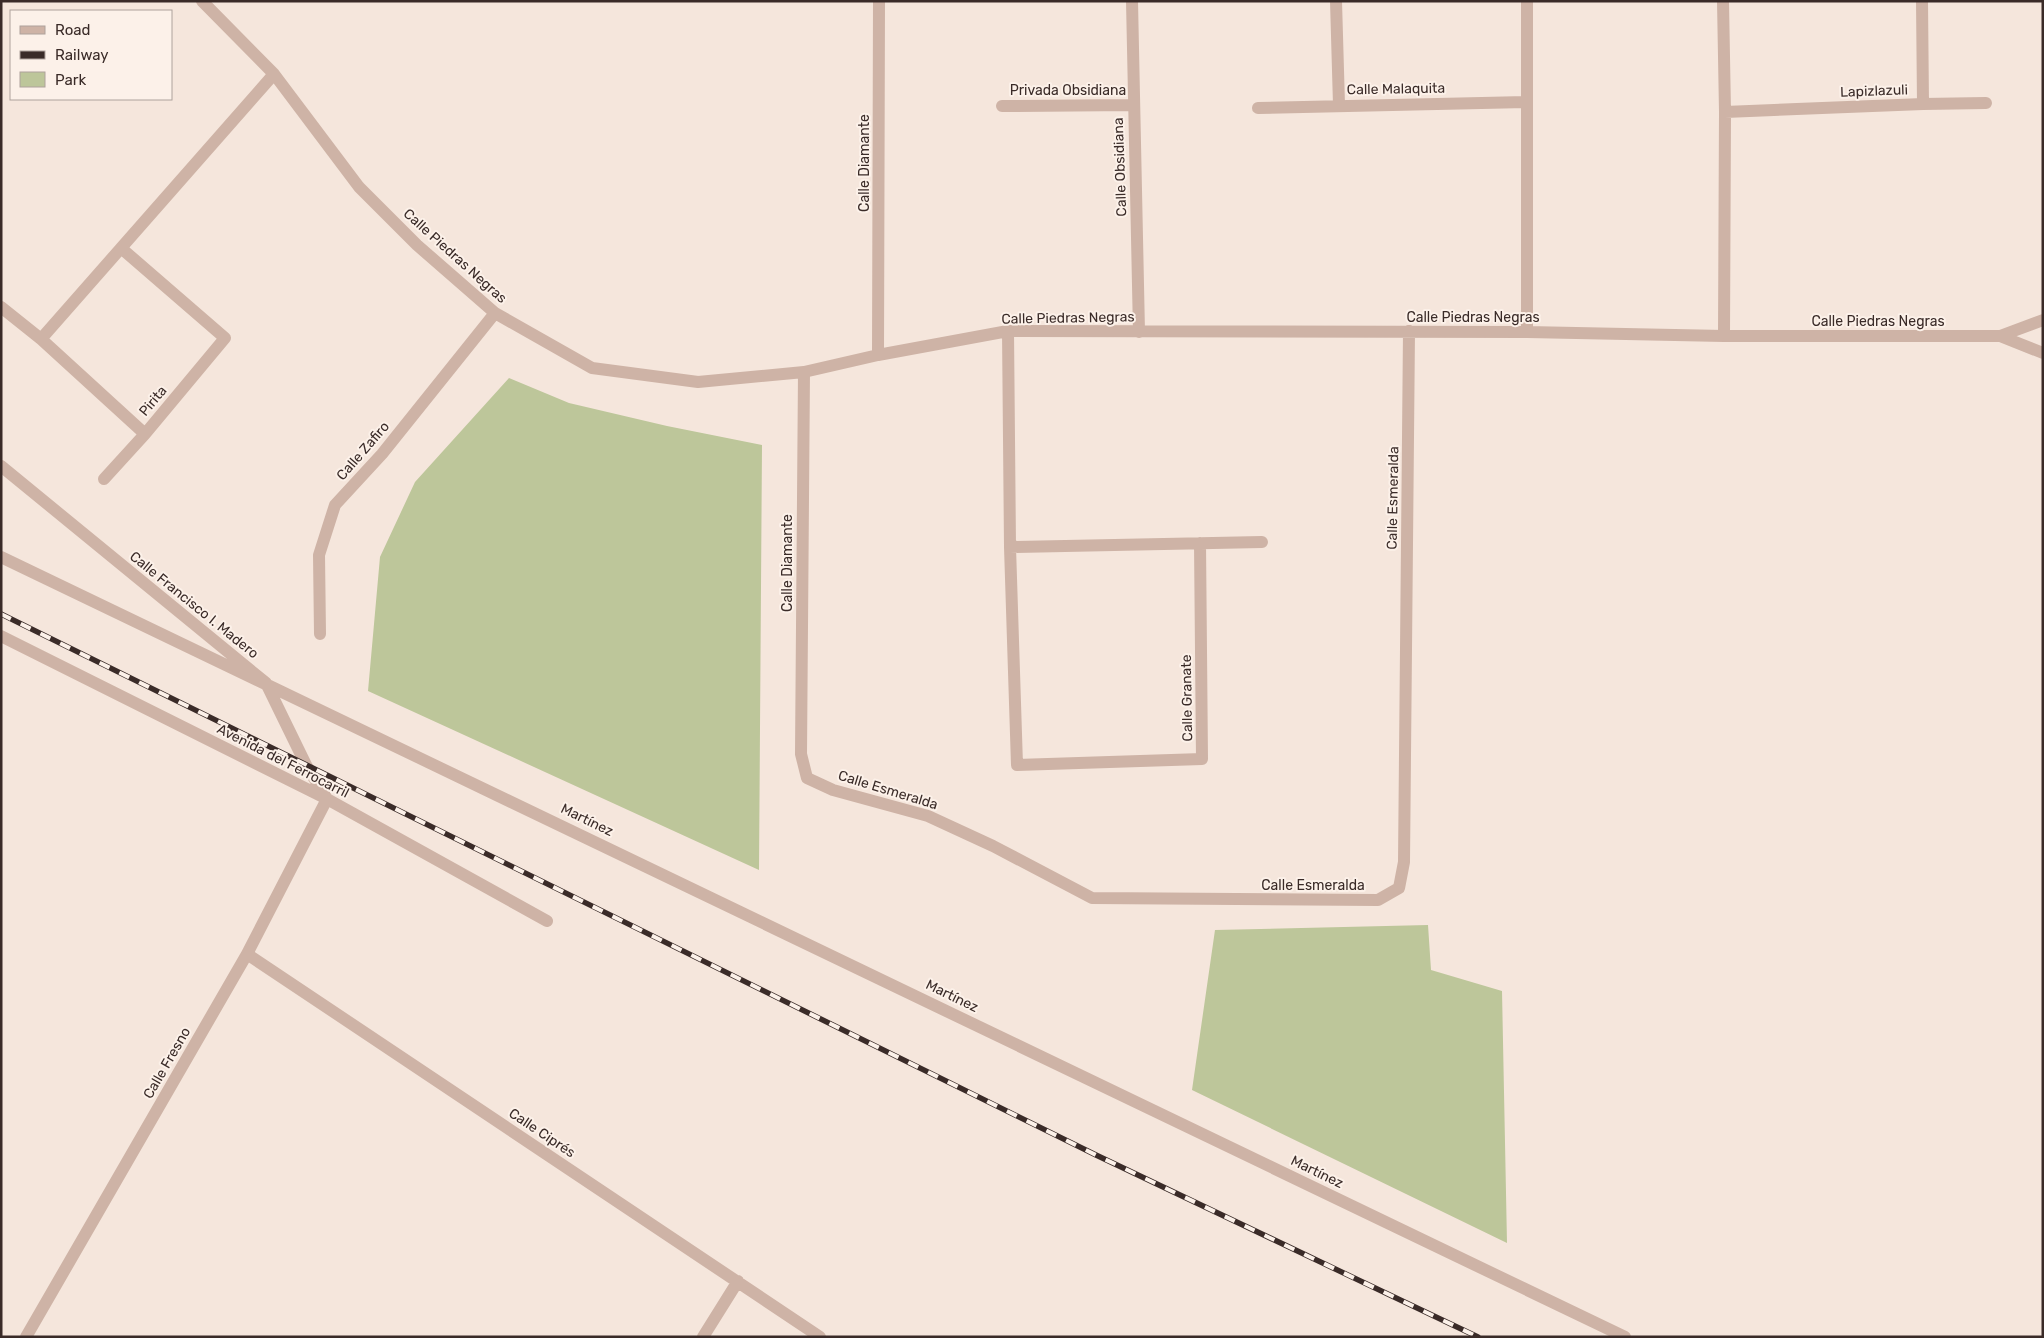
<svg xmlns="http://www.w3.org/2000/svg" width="2044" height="1338" viewBox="0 0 2044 1338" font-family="Rubik,sans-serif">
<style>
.green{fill:#bdc69a}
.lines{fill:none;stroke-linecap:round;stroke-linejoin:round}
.minor{stroke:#ceb3a6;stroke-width:12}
.rail-casing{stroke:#3a2b28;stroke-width:5.5}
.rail{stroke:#fcf1e9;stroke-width:4;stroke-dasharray:11;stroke-linecap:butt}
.labels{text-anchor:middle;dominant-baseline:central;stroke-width:4;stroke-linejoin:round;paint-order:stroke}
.street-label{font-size:14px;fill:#3a2b28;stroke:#fcf1e9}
</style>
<rect width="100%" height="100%" fill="#f5e6dc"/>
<path class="green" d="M509,378L569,403L667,426L762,445L759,870L368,691L380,557L415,482Z
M1428,925L1431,970L1502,991L1507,1243L1192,1090L1215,930Z"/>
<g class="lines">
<path class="minor" d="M202,1L274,74L359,187L417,245L495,313L592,368L698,382L804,372L878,355L1008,331L1527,332L1724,336H2000L2043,320
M1132,1L1139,332
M1336,1L1339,105
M1723,1L1725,112L1724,336
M1922,1L1923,104
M1002,106L1133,105
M1258,108L1527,102
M1725,112L1923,104L1986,103
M1,307L41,339L145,434
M1008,331L1010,547L1017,765L1202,759L1200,543
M1527,332V1
M2000,336L2043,353
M41,339L274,74
M878,355L879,1
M804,372L801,754L807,778L833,790L928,816L993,846L1092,898L1378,900L1399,888L1404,862L1409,331
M1,466L266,683L306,765L327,799L247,954L26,1337
M104,479L145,434L225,338L121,248
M1010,547L1262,542
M1,557L1625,1337
M320,634L319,555L335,505L382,454L495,313
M1,636L327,799L547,921
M247,954L820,1337
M703,1337L738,1281"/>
<defs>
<path id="rail" d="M1,614L1096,1155L1478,1337"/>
</defs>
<use href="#rail" class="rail-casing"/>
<use href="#rail" class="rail"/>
</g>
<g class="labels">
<g class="street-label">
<text transform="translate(1396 89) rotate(-1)">Calle Malaquita</text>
<text x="1068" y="90">Privada Obsidiana</text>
<text transform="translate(1874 91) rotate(-2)">Lapizlazuli</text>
<text transform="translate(864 163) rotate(-90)">Calle Diamante</text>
<text transform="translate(1120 167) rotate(-92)">Calle Obsidiana</text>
<text transform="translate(455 256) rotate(42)">Calle Piedras Negras</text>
<text x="1473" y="317">Calle Piedras Negras</text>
<text transform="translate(1068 318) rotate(-1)">Calle Piedras Negras</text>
<text x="1878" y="321">Calle Piedras Negras</text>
<text transform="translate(153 401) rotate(-50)">Pirita</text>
<text transform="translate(363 451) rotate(-49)">Calle Zafiro</text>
<text transform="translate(1393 498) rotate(-89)">Calle Esmeralda</text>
<text transform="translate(787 563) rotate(-90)">Calle Diamante</text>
<text transform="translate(194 605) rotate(39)">Calle Francisco I. Madero</text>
<text transform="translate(1187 698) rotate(-91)">Calle Granate</text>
<text transform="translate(283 761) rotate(27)">Avenida del Ferrocarril</text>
<text transform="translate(888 790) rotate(17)">Calle Esmeralda</text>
<text transform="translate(587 820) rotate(26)">Martínez</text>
<text x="1313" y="885">Calle Esmeralda</text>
<text transform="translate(952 996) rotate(26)">Martínez</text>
<text transform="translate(167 1063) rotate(-60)">Calle Fresno</text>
<text transform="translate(542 1133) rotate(34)">Calle Ciprés</text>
<text transform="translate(1317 1172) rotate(26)">Martínez</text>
</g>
</g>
<rect width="2044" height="1338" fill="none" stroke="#3a2b28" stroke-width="5"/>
<rect x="10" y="10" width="162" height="90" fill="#fcf1e9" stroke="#aea29c"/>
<rect x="20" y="26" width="25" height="8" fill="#ceb3a6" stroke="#aea29c"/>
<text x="55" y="35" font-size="15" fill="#3a2b28">Road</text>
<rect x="20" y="51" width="25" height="8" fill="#3a2b28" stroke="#aea29c"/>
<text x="55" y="60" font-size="15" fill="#3a2b28">Railway</text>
<rect x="20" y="72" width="25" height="15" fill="#bdc69a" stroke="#aea29c"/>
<text x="55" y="85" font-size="15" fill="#3a2b28">Park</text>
</svg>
